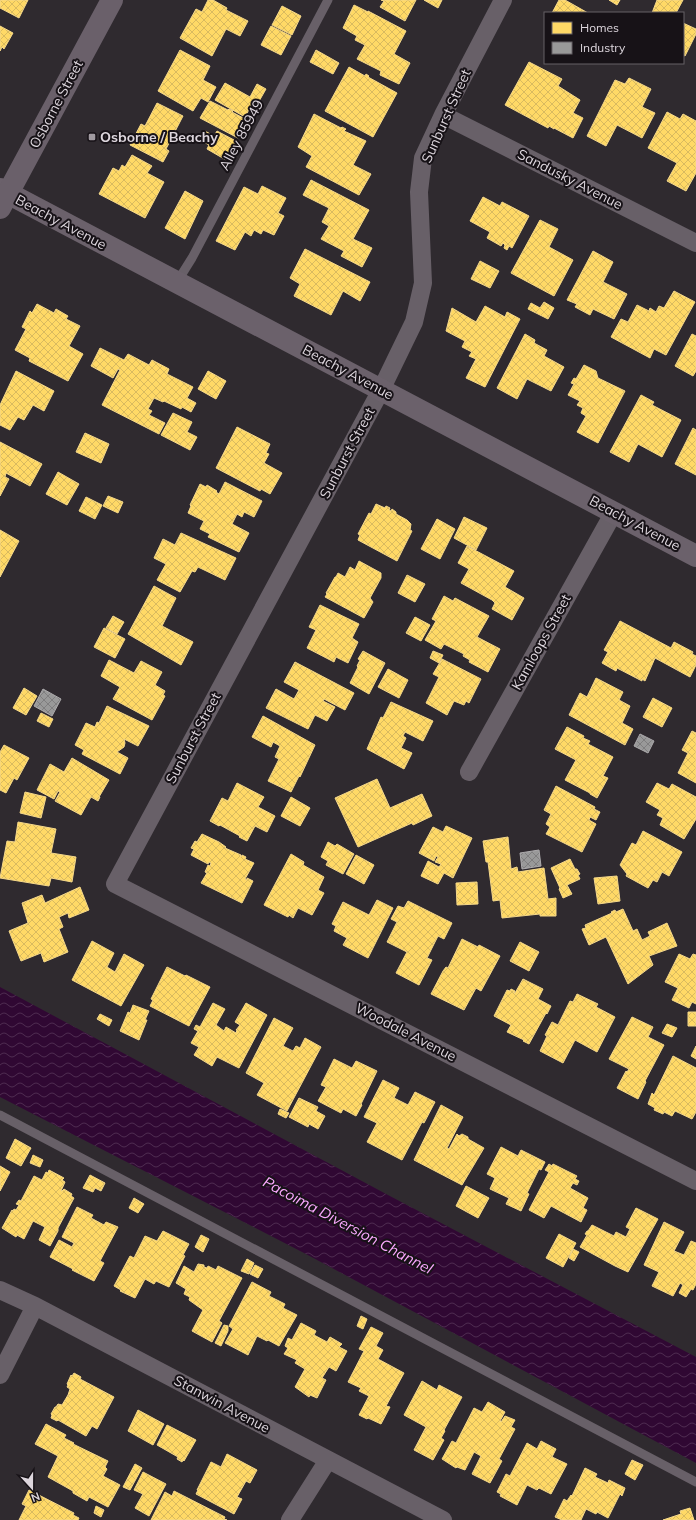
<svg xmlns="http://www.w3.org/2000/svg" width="696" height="1520" viewBox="0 0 696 1520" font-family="Mulish,sans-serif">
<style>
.water{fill:url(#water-waves)}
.homes{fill:url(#homes-cross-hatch);stroke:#f5d88a}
.industry{fill:url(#industry-cross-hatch);stroke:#adabad}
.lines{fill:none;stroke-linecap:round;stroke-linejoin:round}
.lane{stroke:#686068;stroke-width:9}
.street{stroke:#686068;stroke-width:18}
.secondary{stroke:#6b616b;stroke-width:22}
.primary{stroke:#6a606a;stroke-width:22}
.poi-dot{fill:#a09aa0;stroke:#171217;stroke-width:1.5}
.labels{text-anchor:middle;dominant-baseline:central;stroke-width:4;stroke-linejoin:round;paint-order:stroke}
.street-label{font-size:14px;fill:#ddd6dd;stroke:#171217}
.poi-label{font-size:14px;font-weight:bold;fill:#ddd6dd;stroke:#171217;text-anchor:start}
.water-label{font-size:15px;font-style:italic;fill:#fba9ff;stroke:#171217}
</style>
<defs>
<pattern id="water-waves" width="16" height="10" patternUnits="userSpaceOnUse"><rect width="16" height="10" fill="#300833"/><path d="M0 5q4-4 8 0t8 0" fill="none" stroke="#4e2b50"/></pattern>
<pattern id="homes-cross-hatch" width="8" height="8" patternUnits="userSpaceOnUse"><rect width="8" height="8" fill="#ffd966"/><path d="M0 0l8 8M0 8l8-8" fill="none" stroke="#d9ba5f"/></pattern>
<pattern id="industry-cross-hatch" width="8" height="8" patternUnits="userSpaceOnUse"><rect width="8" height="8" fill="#999"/><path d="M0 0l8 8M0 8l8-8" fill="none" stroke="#7f7e7f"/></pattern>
</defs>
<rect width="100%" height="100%" fill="#2f2a2f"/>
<path class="water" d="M0,987L388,1195L696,1357V1463L304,1253L0,1097Z"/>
<path class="homes" d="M0,0H28L19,18L0,8Z
M208,0H213L227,8L226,10L248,21L240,36L226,29L212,56L180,38L196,9L202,12Z
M381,0H416L405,21L380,7L384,1Z
M424,0H442L438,8Z
M559,0H565L588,13H552Z
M609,0H620L617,5Z
M657,0H683L676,13H652Z
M354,5L368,12V11L406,31L394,54L410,63L399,84L380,75L381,71L357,59L365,45L355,40L357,36L343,28Z
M282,6L301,16L292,35L272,25Z
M683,23L696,29V34L685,56L683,55Z
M0,26L13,33L4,49L2,47L0,51Z
M271,26L291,36L281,55L261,45Z
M180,50L210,66L203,80L216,87L208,102L201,98L193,111L158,91Z
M316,50L339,63L333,74L310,62Z
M529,62L562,79L558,86L580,100L573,113L583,118L573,138L554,128V129L549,126L548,128L505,105Z
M349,67L365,76L366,74L369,76L368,77L397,93L373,137L325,111Z
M629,78L651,89L642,107L655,113L642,138L617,125L606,146L587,136L615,80L625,84Z
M225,83L250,97L257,84L266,89L258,103L254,100L245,117L215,100Z
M210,101L228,110L229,109L233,111L232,112L247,120L238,138L200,118Z
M157,103L183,116L166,149L169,151L163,162L130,145L141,124L145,126Z
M667,112L680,119L683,114L696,121V173L686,191L667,181L677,163L648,148Z
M314,114L341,128L342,127L346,129L344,131L366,141L353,165L371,174L359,195L306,167L312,156L298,147Z
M205,131L214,136L217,131L236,141L226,160L207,149L209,145L200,140Z
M132,155L152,166L147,173L164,182L145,218L99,194L113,168L119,171L122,165L125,167Z
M311,180L369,210L353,239L372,248L362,267L341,256L344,251L321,239L329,226L322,222L329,208L303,195Z
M262,186L286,198L278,213L284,216L274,235L263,230L261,234L254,230L251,236L245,232L235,250L216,241L244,187L258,194Z
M185,191L203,201L185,239L165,228Z
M483,197L500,206L502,202L529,216L512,248L509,246L507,250L504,248L505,245L503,243L501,246L487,238L490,232L470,221Z
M540,220L558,229L549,247L573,260L554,296L511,273Z
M305,249L370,282L360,301L343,291L331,315L294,296L300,284L290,278Z
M593,251L613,262L603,282L627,294L614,319L593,309L590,315L575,307L577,304L567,300Z
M480,261L499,271L490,288L471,279Z
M674,291L695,302L666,355L654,349L650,358L611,337L621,319L628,322L637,305L649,311L650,308L656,312L659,306L664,308Z
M544,302L554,308L548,319L528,309L531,303L540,308Z
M37,304L54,313L56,309L68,316L66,319L80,326L69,346L83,354L68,381L29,361L30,358L15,350L26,329L22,327L30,311L32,313Z
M485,306L505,317L507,312L520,319L485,387L466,378L476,359L469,356L472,352L462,347L465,341L446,331L452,308L476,322Z
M525,334L535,340L534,343L547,350L544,356L564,367L551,391L527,379L517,399L497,388Z
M692,334L696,336V371L693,376L675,366Z
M100,348L124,360L128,354L149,365L152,360L169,369L167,374L193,387L187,398L196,403L191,412L182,407L181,409L164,401L163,402L154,398L148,409L152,411L149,415L165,423L159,434L102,405L120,370L118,369L113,378L91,366Z
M584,365L596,371L598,378L625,391L598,443L577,432L586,416L581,413L583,408L577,405L580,401L568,395L574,384L571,383L574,378L576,379Z
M16,371L54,391L44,411L33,405L24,420L18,417L10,430L0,425V405Z
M208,371L226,381L216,399L198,389Z
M641,395L654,402L652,405L681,420L662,457L638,444L629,462L610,452Z
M173,413L192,422L187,432L197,437L190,450L161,435Z
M237,427L270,444L266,453L269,454L264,463L282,473L270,494L261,489L260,491L216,468Z
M693,428L696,430V475L675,464Z
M85,433L109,444L101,463L76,452Z
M0,442L42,464L30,486L6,473L5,477L9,479L0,496Z
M58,472L79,484L67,505L46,494Z
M225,482L262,501L254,517L244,512L242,517L237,514L232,524L249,533L239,552L208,537L210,534L200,529L204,521L188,513L191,506L190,505L200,484L206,487L207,485L217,491L216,492L219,494Z
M108,496L123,502L118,513L103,506Z
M86,497L102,505L95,519L79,511Z
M376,504L385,508L386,506L390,508L389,510L391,511L392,509L396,512V514L407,520L411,524L410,530L412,531L397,561L358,540L360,535L358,534L369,513L371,514Z
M464,517L487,528L476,550L454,538Z
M437,519L455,529L440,559L421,549Z
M0,530L19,541L0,577Z
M181,533L236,558L225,580L198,567L195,572L192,571L180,592L157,580L166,564L154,558L163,539L175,545Z
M467,546L514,571L505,587L524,598L512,620L492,609L495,603L492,600L461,583L469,569L458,563Z
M359,561L381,573V578L370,598L373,602L364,618L325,597L327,594L326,593L335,577H336L338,573L345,577L350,567L355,570Z
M407,575L425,584L415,602L398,593Z
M154,586L176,598L162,626L193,642L181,665L128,634Z
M444,596L453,601L455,598L489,616L477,637L500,649L488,672L469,662L470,660L463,656L464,654L444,644L441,649L425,640L436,621L432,619Z
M320,605L359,624L352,638L358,642L348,663L336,657L334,662L307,648L316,630L309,627Z
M113,616L124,622L117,634L106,628Z
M415,617L430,625L421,641L406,633Z
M620,621L671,648L674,642L693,652L692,654L696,656V665L690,677L655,658L645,681L642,679V681L617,668L616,671L602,663L608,652L604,650Z
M104,628L125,639L115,658L94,647Z
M363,651L385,663L369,694L350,683L358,667L357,666L360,660L358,659Z
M433,651L443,655L439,663L430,658Z
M442,659L481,679L469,703L466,701L464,705L454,701L447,715L426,703L439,677L433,674Z
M109,660L134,673L141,661L162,672L155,685L165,691L163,695L165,696L152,720L113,699L120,687L101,676Z
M295,662L354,693L345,710L324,699L323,701L335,707L327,721L315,715L308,729L266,708L276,689L294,699L299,690L284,682Z
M388,669L408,680L399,698L378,687Z
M596,678L623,692L619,700L630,706L622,723L633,729L625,745L569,715L580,693L587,697Z
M24,688L37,696L26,715L13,708Z
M653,698L672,708L662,727L643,717Z
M391,702L433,721L423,741L405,732L403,736L406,738L401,748L412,753L404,769L367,749L381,717L383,718Z
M107,706L149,726L138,746L124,739L125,743L124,747L117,752L128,758L120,774L82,754L84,750L75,745L86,723L95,727L97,722L99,723Z
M41,713L53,719L49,727L37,721Z
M263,716L315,745L300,777L299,776L291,792L268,781L279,759L275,757L280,746L273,742L271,747L252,737Z
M567,727L584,736L583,738L590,741L588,744L613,757L603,776L608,778L597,798L590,794V793L565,780L576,760L555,749Z
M692,731L696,733V783L678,773L688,753L682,750Z
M4,745L29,758L17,780L14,778L6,793L0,790V752Z
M72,758L109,780L99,797H100L98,801L91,797L81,815L55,801L60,792L58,791L54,799L37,790L50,764L64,772Z
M377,779L390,808L422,794L432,816L413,825L412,823L358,847L335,798Z
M237,783L264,797L258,807L275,816L267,832L255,826L247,841L239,837L240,836L220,825L219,826L210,821L222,798L228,801Z
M657,783L669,789L672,784L696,797V819L684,839L660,825L663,818L657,815L660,810L646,802Z
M556,786L595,807L594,809L600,812L596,820L590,817L589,820L596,824L582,852L546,834L550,827L546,824L551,814L544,810Z
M25,792L46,797L41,818L20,813Z
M291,797L310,808L300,826L281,816Z
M18,822L56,829L51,853L76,857L72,882L51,878L49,886L0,878L7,841L15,842Z
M446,826L472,838L453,878L444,873L438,884L421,876L428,861L439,867L441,864L435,862L438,857L436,856L434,861L419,853L433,827L443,832Z
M643,831L682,852L669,876L662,872L657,882L653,880L648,888L626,876L627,874L620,865L632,843L636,845Z
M202,834L219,842L226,847L225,848L241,855L240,856L241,857L242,855L246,857L245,859L254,863L245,879L247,880V878L253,881L242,903L201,883L207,873L205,872L208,865L210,866L211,863L209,862L208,864L191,855L194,849L191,848L195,841L197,842Z
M508,837L511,869L517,867L518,872L544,868L548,899L556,898V916H540V914L502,918L500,900L493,901L488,862H486L483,841Z
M328,842L335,846L337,844L354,854L343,874L326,865L328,861L321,857Z
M291,854L304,862L303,865L324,877L318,890L324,893L312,915L298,908L293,918L289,915L288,917L264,905Z
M356,855L374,865L364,884L346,874Z
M570,859L575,869H577L580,874L578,875L580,879L567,885L572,894L563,898L559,889L560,888L551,868Z
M617,876L620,901L598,904L594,878Z
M477,882L478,904L457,905L456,883Z
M80,887L89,910L69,918L68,913L59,917L63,927L59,929L68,952L44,962L41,953L21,961L9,931L28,923L22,903L42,895L45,903Z
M377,900L393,908L368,958L343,945L347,938L334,931L336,926L332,924L343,902L369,915Z
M408,901L452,923L444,939L438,936L427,958L432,960L419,985L396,973L407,952L387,942L397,922L391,919L398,906L404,908Z
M623,909L633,931L637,929L642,940L650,936L648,932L667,923L677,946L649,956L653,965L628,984L606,937L589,945L582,929L586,928L585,925L612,913L611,912L615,910L616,912Z
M462,939L478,947L479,945L500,956L481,991L476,988L464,1010L431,994L443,971L446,967L448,968Z
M92,941L114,953L107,967L115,972L124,954L144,965L121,1006L72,980Z
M520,942L539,952L529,971L510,961Z
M679,954L690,959L693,954L696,955V1004L692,1002L689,1008L672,1000L678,988L665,982Z
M167,967L185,976L186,975L210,987L189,1026L150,1006L153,1000L151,999Z
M523,979L543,989L538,999L551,1006L547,1014L546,1013L529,1044L523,1041L524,1040L507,1032L511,1025L494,1016L507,990L510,991L511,989L515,991L514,993H515Z
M577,994L598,1004L596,1007L615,1017L597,1052L575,1040L563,1063L540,1051L547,1036L545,1035L552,1022L558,1025L570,1001L573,1002Z
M213,1003L225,1009L216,1025L224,1031L226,1027L236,1033L237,1030H236L240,1025L235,1022L246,1003L267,1015L239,1068L217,1057L212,1066L194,1055L199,1047L191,1043L198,1031L194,1029L196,1025L200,1027Z
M133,1005L149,1011L145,1020H147L139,1040L120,1031L128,1012L130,1013Z
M688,1012H696V1026H688Z
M100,1014L112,1020L109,1026L97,1019Z
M632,1017L653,1027L648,1037L664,1045L645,1081L646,1082L638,1099L617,1088L626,1071L627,1072L629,1069L609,1059Z
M274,1018L293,1028L283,1046L293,1051L296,1046L300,1048L305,1038L321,1047L287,1111L257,1095L264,1083L246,1073Z
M667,1024L677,1028L672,1037L662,1033Z
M696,1046V1059L691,1056Z
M673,1056L696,1068V1112L692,1119L675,1111L672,1116L664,1112L663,1114L654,1110L655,1108L648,1104L652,1093L654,1095Z
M334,1059L352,1068L356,1061L377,1071L361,1104L362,1105L356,1116L343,1109L341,1113L318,1101L326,1087L321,1085Z
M383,1080L399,1088L394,1098L408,1105L415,1092L435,1102L424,1123L422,1122L402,1160L367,1142L377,1123L364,1117Z
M299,1098L318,1107L316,1111L325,1116L318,1129L309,1124L308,1127L289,1117Z
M441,1105L463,1117L447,1148L449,1149L457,1134L459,1136L462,1134L468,1137V1139L484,1148L462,1185L414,1160Z
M280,1109L289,1113L286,1118L278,1114Z
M15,1139L31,1148L21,1166L6,1158Z
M501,1147L518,1156L521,1150L545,1162L541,1170L539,1169L527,1193L529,1194L521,1211L506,1204L509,1198L490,1189L495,1178L487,1174Z
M33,1155L43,1160L40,1167L30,1163Z
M549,1164L552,1166L553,1164L577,1176L575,1179L579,1181L577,1185L573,1183L570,1188L588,1198L583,1208L587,1210L581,1222L551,1206L544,1218L529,1210L549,1172L545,1170Z
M0,1166L10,1172L0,1191Z
M49,1170L64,1178L62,1180L65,1182L61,1191H62L64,1189L72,1194L71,1196L74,1198L58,1228V1231L50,1246L39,1240L45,1227L33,1221L24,1239L17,1235L16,1237L2,1228L12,1210L13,1211L14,1209L16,1210L19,1205L16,1204L19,1200L21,1201L34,1176L42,1180L46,1172L48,1173Z
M90,1175L105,1183L101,1191L95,1188L93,1192L83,1188Z
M466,1186L489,1198L478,1218L456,1206Z
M134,1198L144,1204L138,1213L129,1208Z
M77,1207L93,1215L91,1218L104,1225L106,1222L118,1227L100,1261L104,1263L94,1281L72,1270L73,1269L50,1257L59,1240L72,1247L74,1243L62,1237Z
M636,1208L658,1219L628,1272L615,1266L580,1247L587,1235L585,1234L587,1231H588L592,1225L614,1236L616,1232L626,1237L630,1229L626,1227Z
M664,1222L684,1232L674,1251L684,1255L691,1241L696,1243V1284L693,1290L691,1289L686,1297L679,1293L683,1285L680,1283L673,1296L652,1286L659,1272L644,1265Z
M163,1231L189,1244L183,1255L185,1256L169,1287L156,1281L154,1284L145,1279L135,1298L120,1291L121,1290L114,1286L130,1256L134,1258L145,1236L157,1241Z
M559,1234L576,1243L563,1267L546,1258Z
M201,1235L209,1239L203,1252L195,1247Z
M573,1249L579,1252L574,1261L569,1258Z
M247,1259L254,1263L249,1274L241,1271Z
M198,1264L204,1265V1267L207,1268L208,1266L216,1270L218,1266L242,1278L219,1321L222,1323L212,1342L192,1331L203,1310L189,1300L190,1297L184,1294L186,1289L176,1283L184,1266L194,1272Z
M255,1265L263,1269L258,1278L250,1274Z
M252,1282L271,1292L269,1296L285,1304L283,1308L297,1315L279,1346L268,1340L267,1341L257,1336L248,1355L225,1343L233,1329L229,1326Z
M361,1316L367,1319L363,1329L357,1326Z
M301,1323L316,1331L314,1335L327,1342L330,1337L342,1344L339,1347L347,1351L336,1371L329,1367L322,1378L326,1380L317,1398L310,1395L309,1397L295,1387L305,1369L295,1363L297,1360L284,1354L288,1348L285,1346L288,1338L292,1340Z
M224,1325L228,1326V1331L221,1346L215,1343Z
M371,1327L383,1333L376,1346L383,1350L378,1359L404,1373L386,1406L390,1407L381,1424L368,1418L367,1419L359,1415L369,1396L359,1391L361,1388L348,1382L364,1351L359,1349Z
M74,1373L81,1377L80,1379L114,1397L97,1429L92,1426L86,1436L58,1420L57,1421L51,1418L52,1415L51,1414L55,1407H56L58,1404L62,1405L68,1395L70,1389L67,1387L68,1385L67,1384L71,1375L72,1376Z
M422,1381L437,1390L439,1385L462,1397L444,1430L445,1431L441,1438L444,1440L433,1460L414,1450L426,1427L404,1415Z
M488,1402L505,1412L500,1421L501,1422L505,1416L515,1420L511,1427L515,1429L499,1459L502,1461L490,1483L472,1474L481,1456L474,1452L465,1470L457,1467L456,1468L442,1459L452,1441L456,1443L474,1408L482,1412Z
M138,1410L164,1424L153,1445L128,1431Z
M46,1424L66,1435L64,1438L74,1443L73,1444L108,1461L105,1467L107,1469L103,1476L120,1485L108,1507L89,1497L87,1501L73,1493V1491L48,1477L58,1456L35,1444Z
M167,1425L196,1440L184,1461L183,1460L182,1462L177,1459L178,1457L157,1445Z
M541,1441L556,1449L552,1457L567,1464L551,1494L539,1488L537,1490L527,1485L517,1505L500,1496L501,1494L497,1492L506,1474L510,1476L527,1443L537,1449Z
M227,1454L257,1470L250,1483L246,1481L237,1497L242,1499L234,1514L196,1494L198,1490H197L211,1462L221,1467Z
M632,1460L643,1465L635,1480L625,1474Z
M135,1464L142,1468L130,1490L123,1487Z
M585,1468L597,1474L595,1477L608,1483L609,1480L625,1488L622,1496L620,1494L608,1518L597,1512L596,1514L586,1509L581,1520H562L555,1517L564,1499L567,1501L571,1495L572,1496Z
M143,1472L166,1484L149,1516L135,1508L143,1494L134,1490Z
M29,1490L74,1513L73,1515L79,1518L78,1520H19L26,1506L22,1504Z
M174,1491L225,1517L224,1519L227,1520H151L165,1492L172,1496Z
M96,1506L104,1510L101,1517L94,1513Z
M690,1508L694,1520H663L681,1514L680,1511Z"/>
<path class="industry" d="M43,689L61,699L52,716L34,706Z
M640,734L654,741L648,753L634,746Z
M539,850L541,866L522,869L520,853Z"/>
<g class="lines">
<path class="lane" d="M177,282L192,258L328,0
M0,1115L696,1482"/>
<path class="street" d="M503,0L443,115L423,158L419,192L423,283L414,322L381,390L115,884L696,1181
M443,115L696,243
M469,772L614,512
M0,1290L35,1306L443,1520
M0,1375L35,1306
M290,1520L328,1460"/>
<path class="secondary" d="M0,189L696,556"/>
<path class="primary" d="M0,208L112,0"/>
</g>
<rect class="poi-dot" x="88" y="133" width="8" height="8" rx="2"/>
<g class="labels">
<g class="street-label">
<text transform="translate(56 104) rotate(-62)">Osborne Street</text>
<text transform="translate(446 116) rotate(-66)">Sunburst Street</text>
<text transform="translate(241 135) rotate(-62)">Alley 85949</text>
<text transform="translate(570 179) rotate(27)">Sandusky Avenue</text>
<text transform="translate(61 222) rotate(28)">Beachy Avenue</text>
<text transform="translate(348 372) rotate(28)">Beachy Avenue</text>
<text transform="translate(347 453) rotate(-62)">Sunburst Street</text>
<text transform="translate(635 523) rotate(28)">Beachy Avenue</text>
<text transform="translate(541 642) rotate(-61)">Kamloops Street</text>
<text transform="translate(193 738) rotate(-62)">Sunburst Street</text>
<text transform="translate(406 1032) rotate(27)">Woodale Avenue</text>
<text transform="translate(222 1404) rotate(28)">Stanwin Avenue</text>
</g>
<g class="poi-label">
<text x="100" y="137">Osborne / Beachy</text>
</g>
<g class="water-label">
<text transform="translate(348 1225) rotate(28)">Pacoima Diversion Channel</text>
</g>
</g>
<rect x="544" y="12" width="140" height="52" fill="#171217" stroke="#666066"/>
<rect x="552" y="22" width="20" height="12" fill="#ffd966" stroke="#666066"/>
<text x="580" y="32" font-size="12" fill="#ddd6dd">Homes</text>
<rect x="552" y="42" width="20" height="12" fill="#999999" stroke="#666066"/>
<text x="580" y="52" font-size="12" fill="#ddd6dd">Industry</text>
<g transform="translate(32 1488) rotate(159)" stroke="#171217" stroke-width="3" paint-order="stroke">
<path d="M0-3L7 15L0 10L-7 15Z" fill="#ddd6dd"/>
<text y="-6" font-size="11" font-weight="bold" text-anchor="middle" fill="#ddd6dd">N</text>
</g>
</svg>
